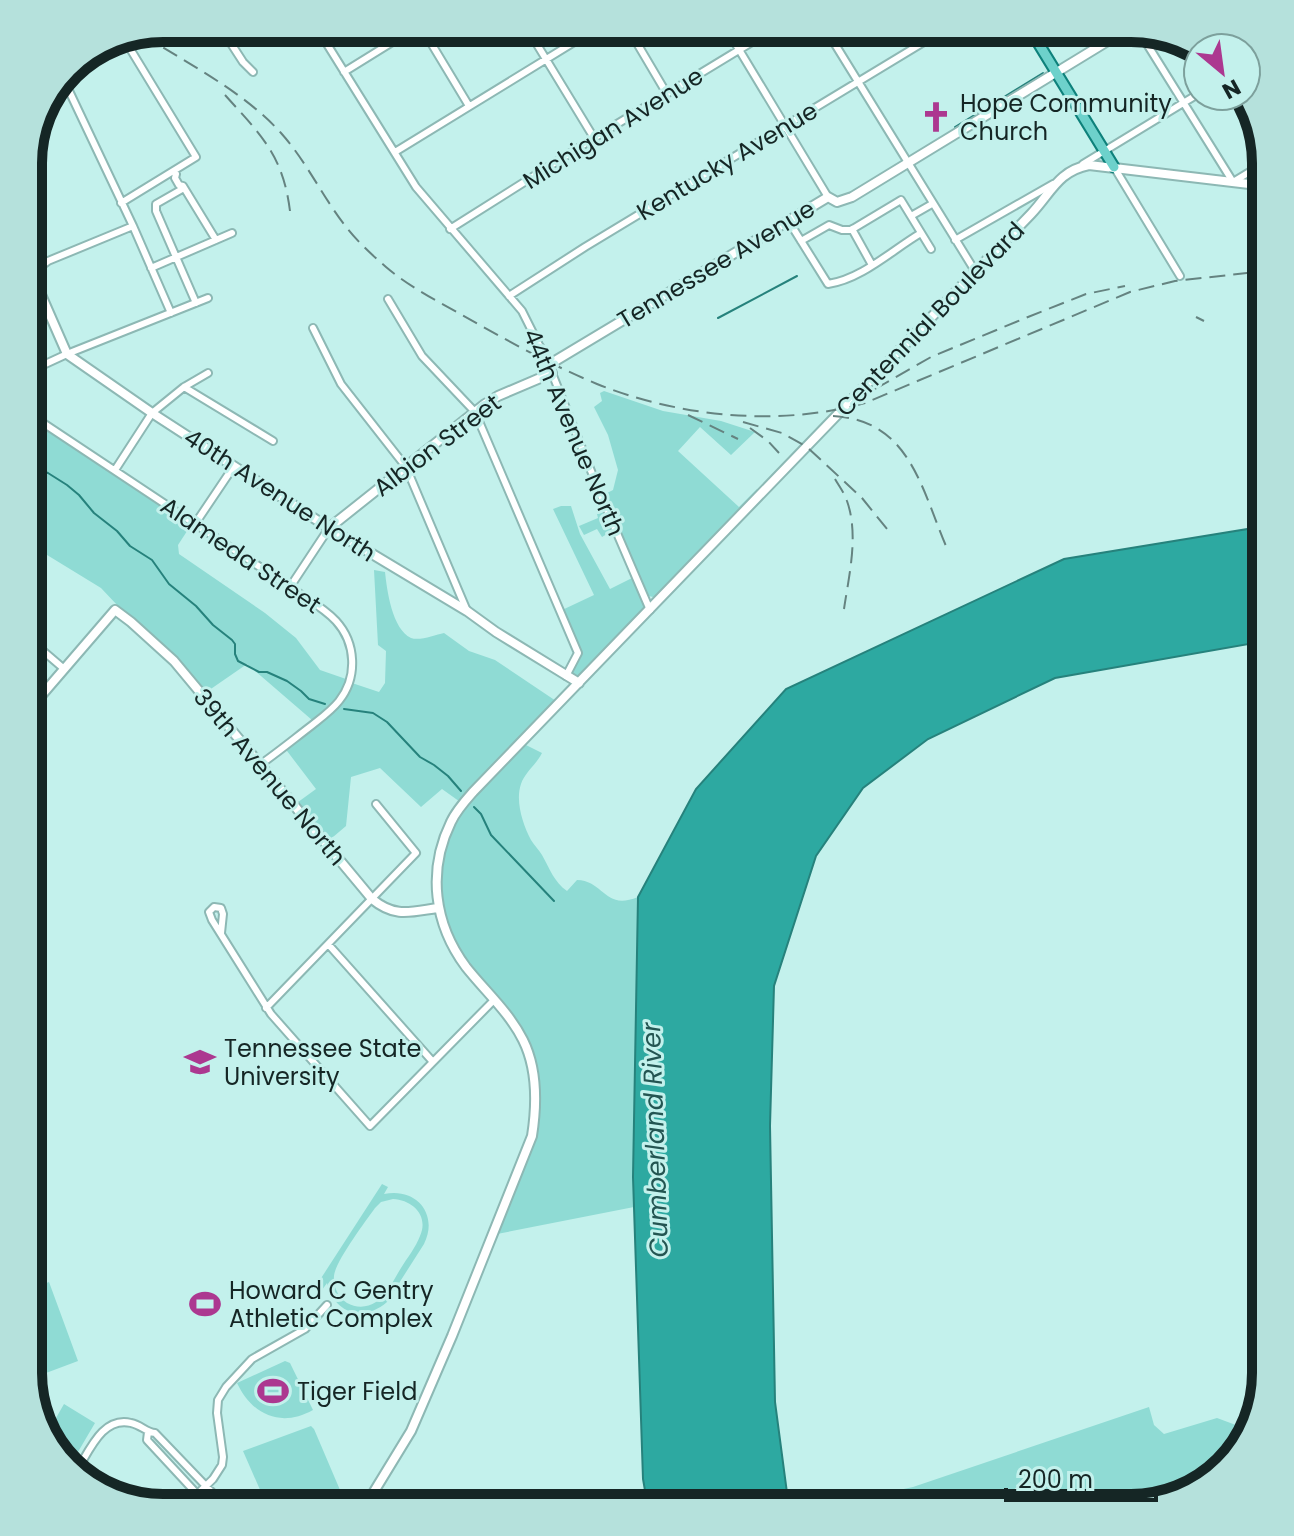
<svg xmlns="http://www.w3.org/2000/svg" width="1294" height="1536" viewBox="0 0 1294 1536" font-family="Poppins,sans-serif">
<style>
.green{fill:#8fdbd4;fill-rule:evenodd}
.water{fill:#2da9a1;stroke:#26827c;stroke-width:2}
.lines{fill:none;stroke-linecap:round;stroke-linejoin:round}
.stream{stroke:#26827c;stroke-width:2}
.street-casing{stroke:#8db8b4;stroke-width:10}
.secondary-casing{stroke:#8db8b4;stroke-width:12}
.primary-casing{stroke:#0e817b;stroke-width:13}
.street{stroke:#fff;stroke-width:6}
.secondary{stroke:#fff;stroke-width:8}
.primary{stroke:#6dd1cb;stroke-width:9}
.rail{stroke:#658380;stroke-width:2;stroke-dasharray:16 8;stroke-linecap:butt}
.labels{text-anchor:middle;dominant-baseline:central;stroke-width:6;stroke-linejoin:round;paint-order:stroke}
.poi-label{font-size:24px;fill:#152625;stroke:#c3f1ec;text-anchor:start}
.street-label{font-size:24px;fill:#152625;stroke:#c3f1ec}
.water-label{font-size:26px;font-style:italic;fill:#245552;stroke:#c3f1ec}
.rim{fill:none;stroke:#152625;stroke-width:10}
</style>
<rect width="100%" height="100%" fill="#c3f1ec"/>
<path class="green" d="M604,391L663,411L721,421L755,432L731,455L700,427L678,451L739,507L757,489L762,494L661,596L653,597L644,595L650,610L579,683L566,676L577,653L560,611L594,595L553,509L561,506H571L580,534L610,589L636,576L601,496L613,490L618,470L608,435L594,407L602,401L600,393Z
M28,415L191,525L178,545L179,554L265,613L296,638L320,670L346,679C340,698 328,708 312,720L247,664L205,693L169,652L118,606L101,588L34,547L28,541Z
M604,511L612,531L602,537L597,529L584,535L579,526L598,518L597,514Z
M374,570L385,572C387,590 392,629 411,638C420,641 435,635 444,633L469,651L495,660L559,703L522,743L542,753C536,765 525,772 521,784C515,801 523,825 531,840C534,845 539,850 542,855C550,869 554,882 567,891L577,880C605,881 604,911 638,897L634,1207L492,1235L532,1136L537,1103L524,1042L467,968L437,908L439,856L463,804L442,789L421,807L380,768L351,777L346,826L326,843L294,805L316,789L284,747L330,711L349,682L379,692L385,683L386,651L378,645Z
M382,1184L388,1187L384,1194C416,1187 439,1214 424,1244L387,1302C363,1323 334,1313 327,1283L322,1290L316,1286ZM393,1199C413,1200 429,1216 420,1236C416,1247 407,1258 401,1268C394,1279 387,1295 376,1302C367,1308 356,1308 347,1303C338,1297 333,1287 334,1276C335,1262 365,1222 375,1208L381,1202Z
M49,1282L78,1361L38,1376L28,1350V1290Z
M285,1361L290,1363L313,1410C281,1428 252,1415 237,1383Z
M64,1404L95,1423L75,1457L52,1444L48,1432Z
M1149,1407L1154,1425L1164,1434L1217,1418L1252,1431V1433L1213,1480L1131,1508H815L913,1487Z
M311,1426L314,1429L340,1490L313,1501L315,1508H268L243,1451Z"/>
<path class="water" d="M1266,526V641L1055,678L928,739L863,788L816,856L774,986L770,1126L775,1402L789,1508H648L643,1479L633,1177L638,897L696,789L786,689L1064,559Z"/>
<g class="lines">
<path class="stream" d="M955,127L1043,73
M718,318L797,276
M28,466L48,473L67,485L79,495L94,513L117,531L130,546L152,560L169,584L196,606L213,625L232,640L235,644V654L238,661L259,672H267L287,681L301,691L309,699L325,704
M344,709L373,713L387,722L420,757L434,765L448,776L461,791
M474,807L481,814L491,835L554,901"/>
<defs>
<path id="street" d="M221,28L243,62L253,72
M317,28L416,187L522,311L539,345L550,361L552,373L601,496L650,610
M422,28L469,106
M527,28L594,138
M628,28L667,94
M726,28L828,197
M825,28L975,271
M1137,28L1233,182L1266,162
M344,72L415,28
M62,76L133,226L171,313
M395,152L597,28
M1083,164L1198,94
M1114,167L1180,276
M176,174L175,178L179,185L183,186L216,240
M184,188L156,204V211L196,303
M121,203L196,157L126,42
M911,216L932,204
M788,220L828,284C862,279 892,250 921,233
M450,229L594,138L775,28
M852,229L872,265
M955,240L1053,184
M801,241L829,225L842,230H851L901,200L931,249
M151,268L232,233
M32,273L48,261L133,226
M509,296L585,247L947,28
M388,299L422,356L475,412L578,653L566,676
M313,328L341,384L406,467L467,611
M28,372L67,354L208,298
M184,387L273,441
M28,413L290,587C305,598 323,607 336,621C356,643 358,677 339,701C331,711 321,718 311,726C294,739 278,752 261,764
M115,470L152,413L184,387L208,373
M195,524L234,466
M290,587L329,528
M28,638L63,668
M221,933L223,914L221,908L214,907L209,912L212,920L271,1014L370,1126L494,1000
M328,944L433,1062
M266,1008L416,853L376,804
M28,1223L33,1219
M148,1432L147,1440L210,1508
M76,1472C89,1452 102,1416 131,1423C141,1425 146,1432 155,1433L227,1508
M183,1508L213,1479L222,1465L223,1457L217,1413L218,1400L226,1387L252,1359L305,1329L327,1305"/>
<path id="secondary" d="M28,265L67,354L152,413L329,528L467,611L496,632L579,683
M550,361H555L828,197L837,202L852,197L1129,28
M329,528L485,404L498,396L552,373
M28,711L115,610L131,622L174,661L372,899C395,918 410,912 437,908
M364,1508L411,1431L452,1336L532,1136C537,1104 538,1070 523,1040C509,1012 485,991 466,967C434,924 427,871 451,822C456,811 465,801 473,792L1031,214C1051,193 1058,171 1089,165L1266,186"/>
<path id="primary" d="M1029,28L1114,167"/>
</defs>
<use href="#street" class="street-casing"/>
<use href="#secondary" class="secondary-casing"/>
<use href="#primary" class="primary-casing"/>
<use href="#street" class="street"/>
<use href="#secondary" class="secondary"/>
<use href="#primary" class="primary"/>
<path class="rail" d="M143,35C190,65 244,92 281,133C307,162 323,198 347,228C358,242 372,255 386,267C413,290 447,306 478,324C517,346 556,367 597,384C680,417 779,427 865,403L1130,292L1175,281L1266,271
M225,95C261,135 283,155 290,211
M1196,317L1204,321
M875,389L931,357L1028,317L1086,294L1125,286
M688,415L738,439
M833,416C909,420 921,487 946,546
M743,422L782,433L807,447L862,498L887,529
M750,428L768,441L779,453
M835,479C839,486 845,494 847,501C859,535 849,575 844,609"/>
</g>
<defs>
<symbol id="church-bare" viewBox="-9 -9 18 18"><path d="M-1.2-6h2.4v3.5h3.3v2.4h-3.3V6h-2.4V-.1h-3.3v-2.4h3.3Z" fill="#ac3890" stroke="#c3f1ec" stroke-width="2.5" paint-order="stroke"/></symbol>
<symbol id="university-bare" viewBox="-9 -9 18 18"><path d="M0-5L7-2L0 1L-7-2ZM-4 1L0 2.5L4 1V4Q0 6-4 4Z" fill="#ac3890" stroke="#c3f1ec" stroke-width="2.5" paint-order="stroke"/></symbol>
<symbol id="stadium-bare" viewBox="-9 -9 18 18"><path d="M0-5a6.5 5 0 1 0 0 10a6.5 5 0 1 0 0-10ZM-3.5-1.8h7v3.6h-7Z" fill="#ac3890" stroke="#c3f1ec" stroke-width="2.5" paint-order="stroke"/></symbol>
</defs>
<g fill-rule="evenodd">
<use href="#church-bare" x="914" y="95" width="44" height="44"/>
<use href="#university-bare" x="178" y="1040" width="44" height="44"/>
<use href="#stadium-bare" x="183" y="1282" width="44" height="44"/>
<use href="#stadium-bare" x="251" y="1369" width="44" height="44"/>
</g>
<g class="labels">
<g class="poi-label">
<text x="960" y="103">Hope Community<tspan x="960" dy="28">Church</tspan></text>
<text x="224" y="1048">Tennessee State<tspan x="224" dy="28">University</tspan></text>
<text x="229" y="1290">Howard C Gentry<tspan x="229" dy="28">Athletic Complex</tspan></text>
<text x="297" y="1391">Tiger Field</text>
</g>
<g class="street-label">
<text transform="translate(613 128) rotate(-32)">Michigan Avenue</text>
<text transform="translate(727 161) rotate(-31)">Kentucky Avenue</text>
<text transform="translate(716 264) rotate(-31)">Tennessee Avenue</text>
<text transform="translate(930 319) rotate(-46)">Centennial Boulevard</text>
<text transform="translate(574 432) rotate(67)">44th Avenue North</text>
<text transform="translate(437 445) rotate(-37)">Albion Street</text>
<text transform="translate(280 495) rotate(33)">40th Avenue North</text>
<text transform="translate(241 555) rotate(34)">Alameda Street</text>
<text transform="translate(270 777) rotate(50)">39th Avenue North</text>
</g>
<g class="water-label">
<text transform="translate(655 1140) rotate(-92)">Cumberland River</text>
</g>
</g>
<path d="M0 0H1294V1536H0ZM163 42H1131A121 121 0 0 1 1252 163V1373A121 121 0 0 1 1131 1494H163A121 121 0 0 1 42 1373V163A121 121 0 0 1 163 42Z" fill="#b5e1dc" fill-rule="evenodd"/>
<path class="rim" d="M163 42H1131A121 121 0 0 1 1252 163V1373A121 121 0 0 1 1131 1494H163A121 121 0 0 1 42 1373V163A121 121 0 0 1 163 42Z"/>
<g transform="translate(1222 72) rotate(151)"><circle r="38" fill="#c3f1ec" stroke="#7da09c" stroke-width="2"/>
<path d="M0-6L14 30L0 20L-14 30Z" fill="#ac3890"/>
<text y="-12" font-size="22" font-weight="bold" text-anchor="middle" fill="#152625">N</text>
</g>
<path d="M1006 1488v12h150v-12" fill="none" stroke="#152625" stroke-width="4"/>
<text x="1018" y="1488" font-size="24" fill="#152625" stroke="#c3f1ec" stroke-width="6" paint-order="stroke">200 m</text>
</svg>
